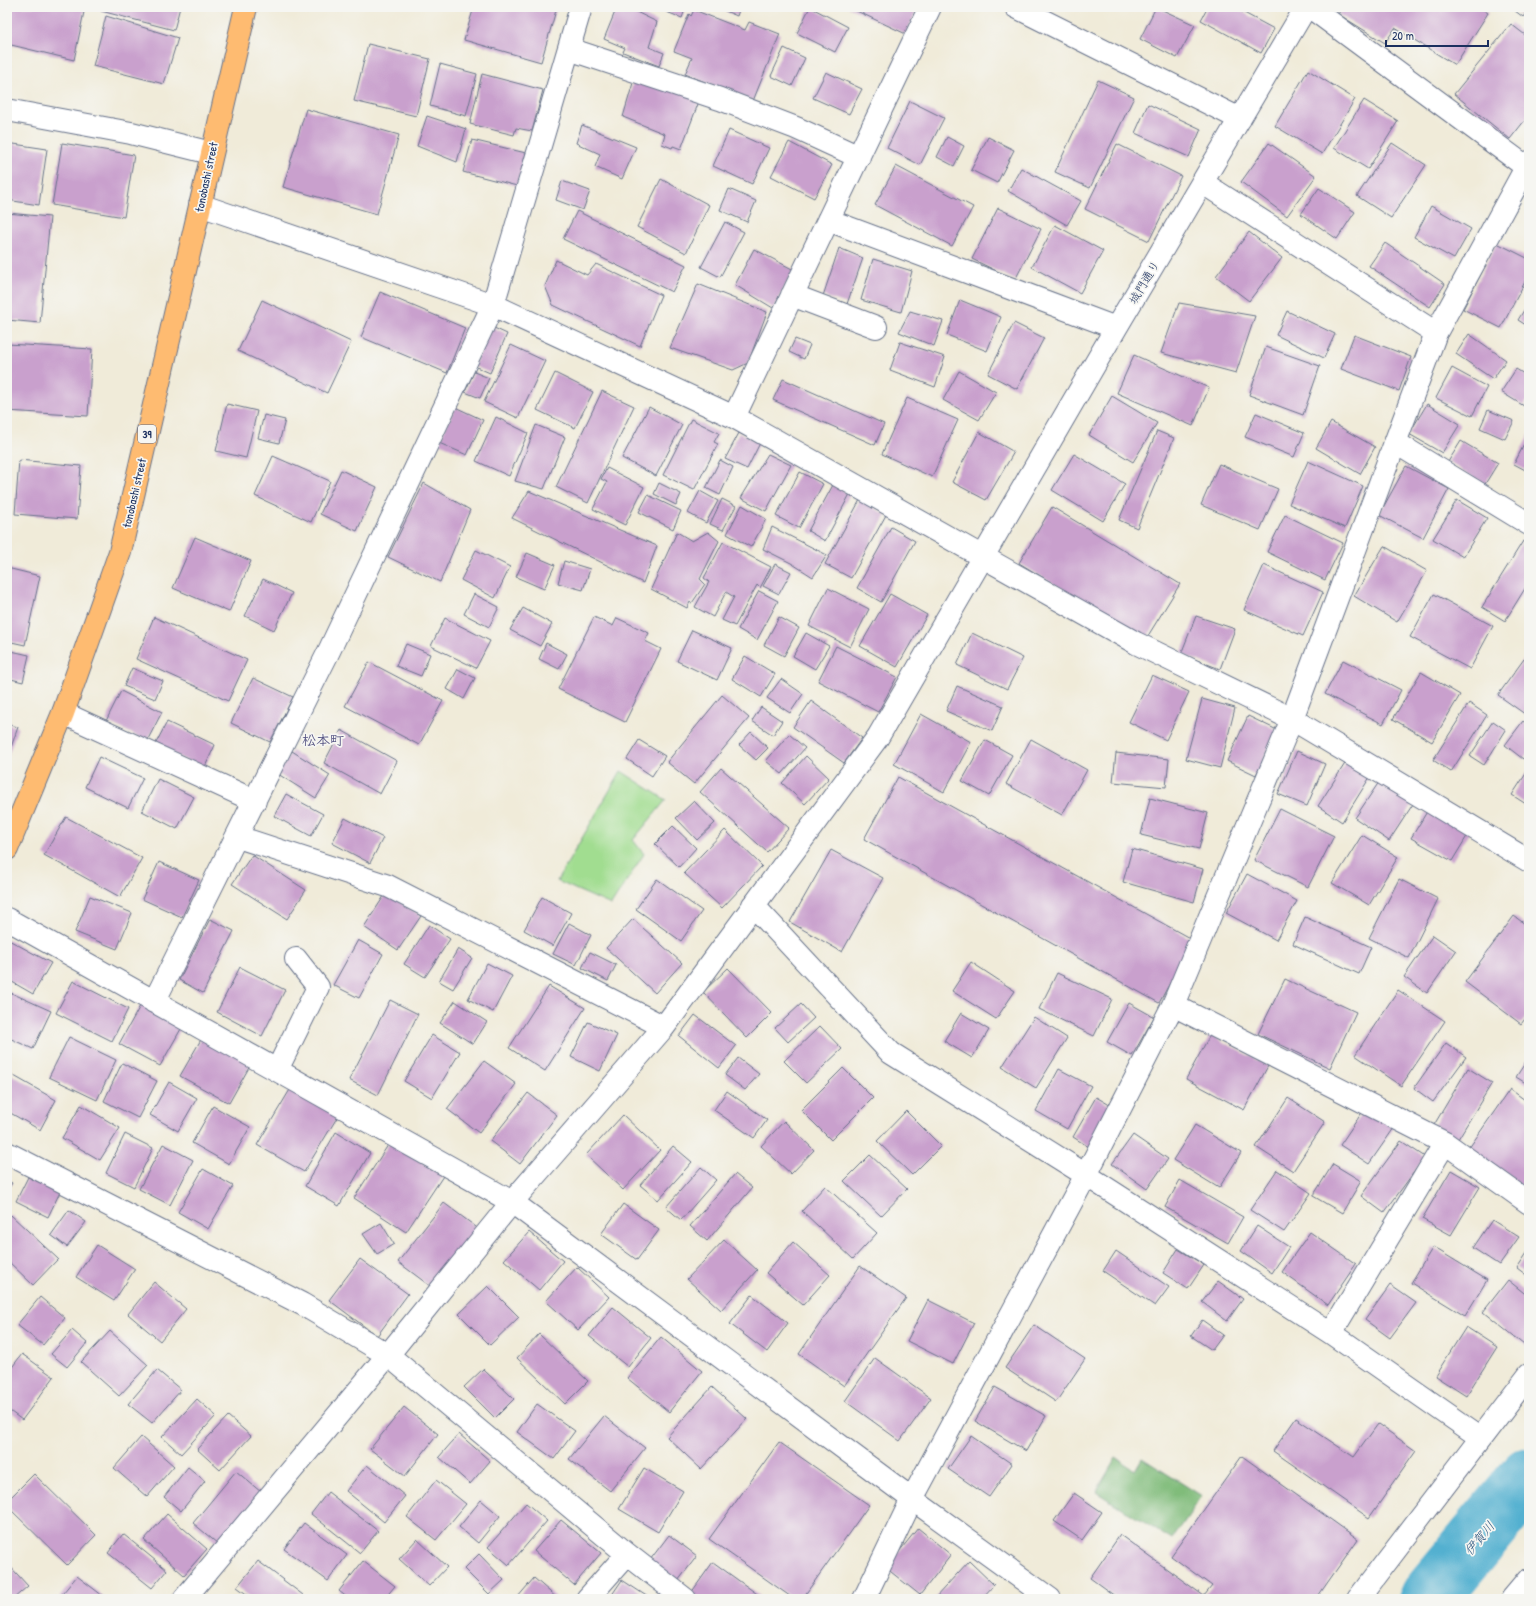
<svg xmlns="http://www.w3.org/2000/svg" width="1536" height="1606" viewBox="0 0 1536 1606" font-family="'Patrick Hand','Klee One',sans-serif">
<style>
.green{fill:#a1dd90;stroke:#5e8677}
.forest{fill:#80bc7a;stroke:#4e766c}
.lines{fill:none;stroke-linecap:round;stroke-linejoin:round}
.river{stroke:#52b0d0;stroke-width:61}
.building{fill:#c9a0cd}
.minor-casing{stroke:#667189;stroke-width:24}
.major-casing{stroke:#667189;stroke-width:24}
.minor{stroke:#fff;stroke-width:22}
.major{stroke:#febb71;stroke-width:22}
.labels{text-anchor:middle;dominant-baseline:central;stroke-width:3.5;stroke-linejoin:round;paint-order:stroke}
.shield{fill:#f6f6f2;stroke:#5d6b8a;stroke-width:1}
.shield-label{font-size:11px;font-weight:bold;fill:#1b2f5e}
.street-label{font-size:12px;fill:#1b2f5e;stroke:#f6f6f2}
.water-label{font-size:13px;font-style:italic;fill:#2c5680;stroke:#f6f6f2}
.quarter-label{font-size:14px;font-weight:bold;fill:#585785;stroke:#f6f6f2}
</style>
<rect width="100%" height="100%" fill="#f6f6f2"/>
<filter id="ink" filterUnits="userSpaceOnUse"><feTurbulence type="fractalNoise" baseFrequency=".025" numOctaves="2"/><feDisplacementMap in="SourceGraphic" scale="8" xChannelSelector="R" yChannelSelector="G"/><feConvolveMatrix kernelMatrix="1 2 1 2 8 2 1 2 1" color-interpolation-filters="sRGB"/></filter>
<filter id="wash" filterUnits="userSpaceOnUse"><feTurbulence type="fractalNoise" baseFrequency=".012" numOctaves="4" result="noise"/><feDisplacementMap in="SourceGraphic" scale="16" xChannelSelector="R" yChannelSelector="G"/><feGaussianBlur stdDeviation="0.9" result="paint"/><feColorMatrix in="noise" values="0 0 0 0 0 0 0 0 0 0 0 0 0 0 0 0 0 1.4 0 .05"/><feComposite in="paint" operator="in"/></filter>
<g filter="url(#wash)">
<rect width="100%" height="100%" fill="#f0ebd9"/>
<path class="green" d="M621,771L666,800L633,840L644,854L611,905L557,881Z"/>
<path class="forest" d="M1116,1458L1135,1470L1142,1458L1202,1496L1172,1540L1096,1492Z"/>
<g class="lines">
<path class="river" d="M1428,1599L1529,1477"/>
</g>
<g id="blocks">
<path class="building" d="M7,7H85L74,60L7,44Z
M102,7H180L174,30L101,11Z
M474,7H557L541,62L464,40Z
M617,7H626L657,22L649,47L664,53L659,66L623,52L625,48L604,39Z
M654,7H686L682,18Z
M716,7H740L737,16Z
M810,7L848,27L835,52L797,33Z
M848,7H918L906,34Z
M1156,7L1195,25L1177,58L1140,39Z
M1208,7H1233L1274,29L1261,53L1201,20Z
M1343,7H1479L1488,13L1455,65L1395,28L1385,43L1338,14Z
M1510,7H1529V9L1523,17Z
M694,10L745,30L749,22L780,34L753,101L685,74L692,58L674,51L689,14L691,16Z
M106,16L178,38L164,84L93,66Z
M1511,24L1529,38V115L1510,139L1454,94Z
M368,44L430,59L416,116L354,101Z
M784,48L805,58L792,86L771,76Z
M440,64L477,74L466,116L430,106Z
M1308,70L1355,99L1322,154L1275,126Z
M826,72L862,89L849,114L813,98Z
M482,74L543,90L532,131L516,128L514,135L470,124Z
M635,76L701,96L681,149L673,146L672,148L662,144L665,134L623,117Z
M1098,80L1134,97L1090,188L1055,172Z
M1364,100L1398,121L1368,169L1334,148Z
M910,101L944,118L920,165L887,148Z
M1148,104L1201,129L1189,157L1135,133Z
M306,109L399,135L377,214L283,187Z
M427,116L466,129L457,162L417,146Z
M582,125L636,147L622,179L595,167L600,154L576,143Z
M729,130L769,148L752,184L713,166Z
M947,137L964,146L954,166L937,157Z
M988,137L1014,150L997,183L971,170Z
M472,140L526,153L517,186L463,172Z
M789,142L832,165L814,198L771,176Z
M7,143L47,149L39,205L7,200Z
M62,143L134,155L124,217L52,205Z
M1269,143L1316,176L1287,216L1241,182Z
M1392,143L1426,165L1391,218L1357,196Z
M1117,144L1181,176L1149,241L1085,209Z
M896,166L973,207L952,246L875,205Z
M1021,168L1081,201L1067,225L1008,191Z
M661,179L709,205L686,253L637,227Z
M562,181L590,191L583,210L556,200Z
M1319,188L1355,212L1337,239L1301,214Z
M729,189L756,201L747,222L720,210Z
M1431,206L1471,229L1454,259L1414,237Z
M998,208L1041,229L1015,280L972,259Z
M577,211L686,265L672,292L563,239Z
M7,213L50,217L40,323L7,320Z
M725,222L744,232L720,277L701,267Z
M1055,225L1103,251L1080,293L1032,267Z
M1249,232L1282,258L1249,301L1216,276Z
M1385,243L1445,284L1430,307L1369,266Z
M1497,243L1529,259V274L1501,328L1463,309Z
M839,248L863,258L847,304L823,296Z
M754,249L794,270L773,308L735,285Z
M873,259L912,271L901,312L861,300Z
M556,260L587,275L596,264L661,295L640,346L553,305L545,286Z
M698,284L767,312L748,363L733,370L670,348Z
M380,292L465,328L447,373L361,337Z
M262,300L351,342L327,393L238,351Z
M960,300L1001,317L987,351L947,335Z
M1529,302V327L1518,320Z
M1179,303L1255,316L1236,373L1161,353Z
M910,311L943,321L934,346L899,332Z
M1287,311L1335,334L1324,358L1276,335Z
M1014,323L1044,338L1017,389L988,374Z
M492,327L507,334L490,373L474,366Z
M1469,334L1506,360L1493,379L1456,354Z
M1354,335L1411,357L1399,391L1341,369Z
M795,339L810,345L804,359L789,352Z
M900,342L945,357L935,387L890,370Z
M7,344L92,349L88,416L7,411Z
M511,345L545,361L518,418L484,402Z
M1266,347L1320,366L1303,415L1249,395Z
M1134,355L1209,388L1193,426L1117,393Z
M1452,368L1487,387L1472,416L1436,398Z
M1516,369L1529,377V397L1524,406L1501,392Z
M959,371L996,392L979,420L943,400Z
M474,372L489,378L480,398L465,392Z
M555,373L593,392L575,428L537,410Z
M783,379L884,424L875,445L773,400Z
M602,391L634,406L588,503L556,487Z
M1112,396L1157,423L1133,462L1089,435Z
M907,398L958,420L932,477L882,454Z
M227,404L257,411L246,458L216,451Z
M1427,404L1460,424L1442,453L1409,434Z
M455,407L483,420L467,455L439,443Z
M649,407L682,425L656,476L622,458Z
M1488,410L1514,421L1505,439L1480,428Z
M1256,413L1304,433L1294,457L1245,437Z
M264,415L285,420L279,443L258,438Z
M496,417L528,433L509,476L476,461Z
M691,419L719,433L714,442L718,444L694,490L663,475Z
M1331,422L1375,447L1360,474L1316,448Z
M536,425L565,437L544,489L515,481Z
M1157,431L1174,438L1137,528L1119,520Z
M979,432L1014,452L986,500L952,482Z
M739,433L760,443L747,469L725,459Z
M1529,435V472L1514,464Z
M1461,441L1498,463L1485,484L1448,462Z
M768,454L791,465L766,511L741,498Z
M1074,454L1125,484L1103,521L1052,490Z
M273,456L330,481L311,522L255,496Z
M19,460L81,466L77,519L15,514Z
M720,460L733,467L720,495L706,488Z
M1308,461L1363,486L1345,528L1289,504Z
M1219,464L1278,489L1260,530L1201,505Z
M1406,466L1449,489L1423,538L1379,515Z
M607,468L644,487L625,525L593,509L607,482L601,479Z
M341,470L377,487L357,531L320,514Z
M800,472L823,484L799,528L776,516Z
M424,483L470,510L440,582L388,557Z
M659,483L681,494L676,505L654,494Z
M833,485L850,494L825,541L808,531Z
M529,491L657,546L643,583L512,518Z
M700,491L718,501L706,523L688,513Z
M648,495L681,511L673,529L639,512Z
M722,499L736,506L723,530L710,524Z
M860,500L886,515L851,578L825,564Z
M1457,500L1487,518L1463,557L1433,539Z
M742,505L766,519L751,547L727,534Z
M1052,507L1180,584L1146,639L1019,563Z
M1285,515L1343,543L1325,580L1267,552Z
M772,527L827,555L813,577L791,563L763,549Z
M891,527L915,541L881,602L857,588Z
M677,532L692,541L708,532L719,541L700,579L705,584L692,603L690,602L687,608L651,589Z
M195,537L251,561L229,612L173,588Z
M1523,541L1529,545V582L1505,621L1482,607Z
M723,542L771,567L760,588L757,585L735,626L722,620L734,597L726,592L713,617L695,607L709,582L704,578Z
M1384,546L1427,571L1397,622L1354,596Z
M476,550L510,567L495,598L461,580Z
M527,553L555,565L544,589L516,577Z
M564,561L590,569L583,590L558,583Z
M775,564L791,572L779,594L763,586Z
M1264,565L1323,592L1303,636L1244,610Z
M7,568L40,576L25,645L7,641Z
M263,579L292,593L274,630L245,616Z
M828,588L869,609L850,647L809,626Z
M759,591L778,601L757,640L738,629Z
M474,594L499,607L489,627L464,614Z
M890,594L927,615L897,667L860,646Z
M1434,594L1493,626L1470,669L1410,637Z
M523,608L552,624L540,646L510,630Z
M1196,616L1235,629L1220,669L1181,654Z
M154,617L247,660L228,701L136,659Z
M594,617L613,626L617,618L649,633L645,641L661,649L625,722L558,689Z
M779,617L799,628L784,656L764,645Z
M445,618L490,641L476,668L431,646Z
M692,630L732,648L717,680L677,661Z
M806,633L829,646L815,669L793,656Z
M972,633L1023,658L1007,689L957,665Z
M546,643L567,654L559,669L539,659Z
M406,644L430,654L421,676L396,666Z
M836,646L897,677L878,712L818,681Z
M7,650L29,655L23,682L7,678Z
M745,656L775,674L761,697L732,679Z
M1524,659L1529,662V717L1498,695Z
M1343,660L1401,690L1383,724L1325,694Z
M369,662L443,701L419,745L345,706Z
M132,668L163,681L155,699L124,686Z
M458,669L475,678L464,699L447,689Z
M1421,672L1460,695L1432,742L1393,719Z
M1152,675L1189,692L1166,740L1129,722Z
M253,678L293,697L270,742L231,723Z
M781,679L803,694L790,713L767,698Z
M957,686L1003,706L992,731L946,711Z
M121,691L162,712L147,741L106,721Z
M722,695L749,718L694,784L667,762Z
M1202,699L1235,708L1220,768L1186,759Z
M811,701L862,738L844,763L793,727Z
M1469,703L1487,715L1451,772L1433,760Z
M761,707L782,721L773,735L752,721Z
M921,714L971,742L944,792L894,764Z
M1248,716L1277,730L1256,775L1227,761Z
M1493,721L1506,730L1484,765L1470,756Z
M1523,721L1529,726V751L1523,759L1505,745Z
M167,722L215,745L204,769L155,745Z
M7,724L18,727L7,759Z
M341,730L397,761L380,794L324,763Z
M751,732L768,748L756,760L739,745Z
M789,734L805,748L782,774L766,761Z
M1031,739L1087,770L1062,815L1006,784Z
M639,740L665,756L652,776L627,759Z
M985,740L1012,755L989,796L962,781Z
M292,751L330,775L316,798L278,774Z
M1297,751L1325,764L1307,806L1278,794Z
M1116,753L1169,759L1166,787L1113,782Z
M806,756L829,778L805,804L782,783Z
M99,757L143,778L128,808L85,787Z
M1346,762L1370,777L1342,822L1318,806Z
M721,768L789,828L767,852L700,792Z
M1529,769V806L1512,795Z
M898,777L1193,940L1159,1003L864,839Z
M158,779L194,797L177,829L142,811Z
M1381,779L1415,801L1389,841L1355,818Z
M286,794L323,814L311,836L274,816Z
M1150,798L1208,813L1199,849L1141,835Z
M694,801L715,823L697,840L676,818Z
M1431,805L1472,828L1452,861L1411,838Z
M1280,809L1334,836L1308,887L1254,860Z
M66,817L142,858L120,897L44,855Z
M345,818L383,838L370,863L332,843Z
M673,826L696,848L679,867L655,844Z
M725,830L762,866L722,908L684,873Z
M1362,835L1398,857L1369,905L1332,883Z
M1132,849L1203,869L1194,902L1123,882Z
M831,850L883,878L842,952L790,922Z
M252,855L306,890L287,919L232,884Z
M159,862L199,880L182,917L142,899Z
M1247,874L1297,901L1276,940L1226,913Z
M657,879L702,911L681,941L636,909Z
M1399,879L1438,899L1409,958L1369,938Z
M386,893L421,916L398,950L364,927Z
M90,896L132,913L117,949L75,932Z
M542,897L571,913L553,946L524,930Z
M1514,916L1529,927V1014L1521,1024L1465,982Z
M1305,917L1371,947L1359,974L1293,944Z
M210,919L234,931L203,993L179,980Z
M633,919L682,963L655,993L606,948Z
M569,923L591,935L576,965L553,954Z
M429,925L450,939L425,977L404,964Z
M1433,935L1456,951L1427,993L1404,977Z
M7,939L51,963L33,994L7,979Z
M358,940L383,954L359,998L333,985Z
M458,949L472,958L453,989L439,981Z
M590,952L616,965L608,981L582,968Z
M971,962L1015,991L996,1019L952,991Z
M487,963L512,976L493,1012L468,999Z
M240,967L285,990L262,1036L217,1012Z
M728,968L772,1013L747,1038L703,992Z
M1057,973L1112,999L1094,1036L1039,1009Z
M1285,979L1356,1012L1330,1068L1258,1034Z
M73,981L128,1009L112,1041L56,1013Z
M549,986L585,1008L545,1071L509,1048Z
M1398,990L1445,1021L1401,1086L1355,1055Z
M7,991L51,1011L33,1049L7,1037Z
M145,997L186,1020L160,1066L119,1044Z
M390,1000L418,1014L378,1095L349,1080Z
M455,1001L487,1022L473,1044L440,1023Z
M1129,1003L1154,1017L1132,1056L1107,1042Z
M801,1004L814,1018L788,1042L775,1028Z
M961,1013L989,1030L972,1058L944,1041Z
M695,1015L736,1046L719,1068L679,1036Z
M1034,1017L1067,1038L1036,1088L1002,1067Z
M588,1022L617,1035L600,1071L571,1057Z
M820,1026L842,1049L806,1083L784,1061Z
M432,1035L460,1052L432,1098L404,1081Z
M1210,1035L1268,1066L1244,1110L1186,1079Z
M203,1036L251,1064L229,1103L180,1076Z
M69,1037L116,1060L97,1100L49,1077Z
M1446,1043L1466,1057L1433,1102L1414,1088Z
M1529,1057V1085L1516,1077Z
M738,1058L759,1074L745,1090L725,1075Z
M484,1061L516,1084L479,1133L447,1109Z
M122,1063L157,1081L138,1118L104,1101Z
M843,1068L873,1098L831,1140L801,1110Z
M1468,1068L1492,1083L1458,1139L1434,1125Z
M1059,1069L1091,1086L1067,1129L1036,1111Z
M7,1072L56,1100L40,1130L7,1111Z
M169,1082L197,1098L178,1131L150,1115Z
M291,1088L338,1116L304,1172L257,1145Z
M1510,1089L1529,1103V1190L1469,1148Z
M727,1091L767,1120L754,1138L714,1110Z
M528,1093L557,1115L520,1164L490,1141Z
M1096,1097L1115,1108L1092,1149L1073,1137Z
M1288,1098L1325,1122L1293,1171L1256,1147Z
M81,1105L120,1128L100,1160L62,1138Z
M213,1106L250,1127L229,1164L192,1143Z
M1365,1108L1394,1128L1369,1164L1340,1145Z
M906,1111L941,1146L912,1175L877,1141Z
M623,1115L660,1150L623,1190L586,1155Z
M784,1121L814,1150L791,1174L761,1146Z
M1195,1125L1241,1153L1219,1188L1173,1160Z
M336,1132L370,1153L339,1206L305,1186Z
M125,1134L153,1148L134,1187L106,1173Z
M1133,1135L1168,1159L1147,1189L1112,1164Z
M1401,1141L1425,1157L1384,1213L1361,1196Z
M390,1142L443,1176L406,1232L354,1198Z
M163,1144L193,1160L170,1205L139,1189Z
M673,1146L692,1162L658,1200L640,1185Z
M870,1155L907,1189L881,1216L844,1181Z
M1333,1164L1361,1181L1342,1213L1313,1196Z
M701,1167L716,1180L681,1220L666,1207Z
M203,1169L233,1186L208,1229L178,1212Z
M1277,1170L1311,1193L1284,1232L1250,1210Z
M1451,1170L1480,1187L1451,1235L1422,1219Z
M735,1174L752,1188L707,1241L690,1226Z
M28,1177L60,1192L48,1217L16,1201Z
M7,1180L12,1183L7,1191Z
M1180,1180L1243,1217L1228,1243L1165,1207Z
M825,1186L877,1233L853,1259L802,1211Z
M444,1203L480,1230L434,1289L398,1262Z
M623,1204L659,1230L637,1260L601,1234Z
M69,1210L86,1222L67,1247L51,1235Z
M11,1215L58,1259L33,1285L7,1260V1219Z
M1492,1220L1519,1237L1499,1265L1473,1248Z
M381,1223L394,1244L377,1254L363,1234Z
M1257,1226L1289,1247L1272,1273L1241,1251Z
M529,1232L563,1261L539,1290L504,1260Z
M1310,1232L1356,1264L1328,1305L1282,1272Z
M724,1240L757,1270L721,1310L687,1279Z
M793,1242L830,1275L803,1305L766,1273Z
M97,1245L135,1269L114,1301L76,1277Z
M1433,1247L1487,1280L1465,1316L1411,1283Z
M1178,1249L1204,1265L1188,1289L1163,1273Z
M1529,1250V1277L1517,1268Z
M1116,1251L1169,1287L1155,1306L1103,1271Z
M360,1259L408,1294L377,1336L329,1300Z
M860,1266L906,1298L844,1386L799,1354Z
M577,1267L609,1297L578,1330L546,1301Z
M1508,1280L1529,1297V1349L1483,1312Z
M1218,1281L1243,1299L1227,1321L1202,1302Z
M154,1282L186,1309L160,1341L128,1314Z
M1390,1285L1416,1303L1390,1338L1365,1320Z
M488,1286L519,1317L490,1345L459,1314Z
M752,1295L788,1323L767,1352L730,1324Z
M40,1297L65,1318L43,1345L17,1325Z
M928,1300L974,1323L953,1364L907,1341Z
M613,1307L651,1338L628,1367L589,1336Z
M1202,1320L1223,1335L1212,1350L1191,1336Z
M1034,1325L1085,1359L1056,1402L1005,1368Z
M1466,1327L1497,1347L1466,1396L1435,1376Z
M72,1330L87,1343L67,1367L51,1354Z
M110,1331L148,1365L119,1396L81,1362Z
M539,1334L588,1381L565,1404L517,1358Z
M661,1337L702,1371L669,1412L627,1378Z
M22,1354L54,1377L22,1420L7,1409V1374Z
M875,1358L931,1398L900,1441L845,1401Z
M483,1369L514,1399L495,1418L464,1387Z
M157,1370L181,1390L152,1423L128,1404Z
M712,1387L747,1419L701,1469L667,1437Z
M995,1387L1046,1416L1026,1451L975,1421Z
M197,1399L216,1416L181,1454L162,1437Z
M537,1404L575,1431L554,1459L517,1432Z
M404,1407L438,1434L405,1476L370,1449Z
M228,1416L251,1436L220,1470L197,1449Z
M604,1416L645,1448L610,1491L569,1459Z
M1296,1418L1354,1457L1378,1424L1416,1451L1369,1518L1273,1451Z
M459,1434L490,1461L470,1484L439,1457Z
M971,1436L1012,1464L989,1497L948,1469Z
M141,1437L174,1466L147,1497L114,1468Z
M779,1442L869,1505L802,1599H794L709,1539Z
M1242,1456L1358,1539L1316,1599H1119L1090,1578L1120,1535L1204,1596L1212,1586L1171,1556Z
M367,1465L405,1496L384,1522L346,1491Z
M188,1467L205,1481L181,1511L164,1497Z
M644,1468L683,1491L658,1532L619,1509Z
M236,1471L261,1492L218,1544L193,1523Z
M34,1474L96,1535L67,1565L7,1506V1501Z
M436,1480L466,1504L436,1540L407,1517Z
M328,1492L378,1531L360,1553L311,1514Z
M1074,1493L1102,1512L1082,1540L1054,1521Z
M481,1500L500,1516L478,1543L459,1527Z
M526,1503L547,1521L509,1565L488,1547Z
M167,1514L207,1549L184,1575L144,1540Z
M561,1520L601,1553L574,1585L534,1551Z
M304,1523L347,1555L328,1581L284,1549Z
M918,1528L951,1555L920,1595L886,1568Z
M123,1534L167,1570L152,1588L108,1553Z
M669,1535L697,1556L678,1581L650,1560Z
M417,1539L447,1567L429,1586L399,1559Z
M479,1554L504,1580L489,1594L464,1569Z
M258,1561L303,1595L300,1599H253L237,1587Z
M363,1561L395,1586L384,1599H349L339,1591Z
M969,1561L994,1585L981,1599H934Z
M713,1562L760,1596L758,1599H700L691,1593Z
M7,1563L28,1586L13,1599H7Z
M77,1576L107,1599H58Z
M534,1578L558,1599L517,1598Z
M622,1580L651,1599H609Z"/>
</g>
</g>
<g filter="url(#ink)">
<use href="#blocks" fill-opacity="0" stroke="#667189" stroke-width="1"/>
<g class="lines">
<defs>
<path id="minor" d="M1016,7L1240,119
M1310,7L1529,169
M569,49L720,99L796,128L859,157
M7,110L131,133L211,153
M1203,183L1436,333
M200,205L493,305L734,417L1136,643L1292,719L1529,861
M828,220L1116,328
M792,295L876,327
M734,417L930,7
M1396,443L1529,524
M63,713L255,801
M238,837L388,886L664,1027
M753,905L891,1053L1086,1175L1331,1333L1480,1437
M7,919L512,1202L912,1499L1050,1599
M154,1002L329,651L493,305L581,7
M1173,1005L1445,1143L1529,1203
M277,1070L318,987L296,959
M7,1153L302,1304L388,1355L627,1554L685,1599
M1331,1333L1445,1143
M184,1599L388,1355L512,1202L664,1027L878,737L1116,328L1306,7
M587,1599L627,1554
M864,1599L912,1499L1086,1175L1173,1005L1292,719L1436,333L1529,162
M1358,1599L1529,1375
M1513,1599L1529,1580"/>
<path id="major" d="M7,849L63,713L120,552L246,7"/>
</defs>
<use href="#minor" class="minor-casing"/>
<use href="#major" class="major-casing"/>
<use href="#minor" class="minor"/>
<use href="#major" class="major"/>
</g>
</g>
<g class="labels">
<rect class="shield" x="138" y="425" width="18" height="18" rx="3"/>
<g class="shield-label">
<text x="147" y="434">39</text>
</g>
<g class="street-label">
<text transform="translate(206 177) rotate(-78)">tonobashi street</text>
<text transform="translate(1144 282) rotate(-59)">城門通り</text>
<text transform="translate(134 493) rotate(-77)">tonobashi street</text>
</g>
<g class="water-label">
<text transform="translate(1479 1538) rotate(-50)">伊賀川</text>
</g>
<g class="quarter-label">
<text x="323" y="739">松本町</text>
</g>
</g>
<rect width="1536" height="1606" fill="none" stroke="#f6f6f2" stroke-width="24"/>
<path d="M1386 40v6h102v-6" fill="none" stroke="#1b2f5e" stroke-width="2"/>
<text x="1392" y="40" font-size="12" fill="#1b2f5e" stroke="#f6f6f2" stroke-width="3" paint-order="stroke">20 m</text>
</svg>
